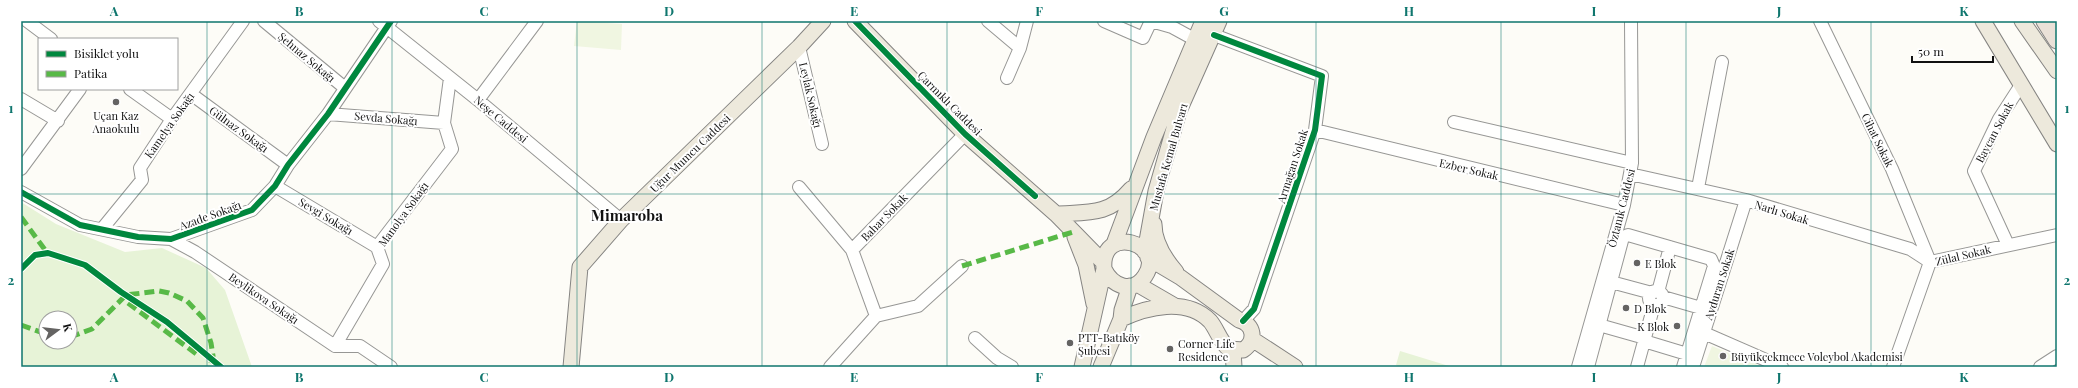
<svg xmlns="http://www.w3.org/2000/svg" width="2078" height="388" viewBox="0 0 2078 388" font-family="'Playfair Display',serif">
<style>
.green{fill:#e7f3d7;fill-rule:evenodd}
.pitch{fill:#f0f6e1}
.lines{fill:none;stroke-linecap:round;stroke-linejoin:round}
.minor-casing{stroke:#979795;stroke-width:14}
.major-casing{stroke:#858482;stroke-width:17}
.highway-casing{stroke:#858482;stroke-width:19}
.minor{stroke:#fffffe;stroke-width:12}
.major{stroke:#ede9dc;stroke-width:15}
.highway{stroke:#eae1d8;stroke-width:17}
.quiet{stroke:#58b947;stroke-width:5;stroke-dasharray:10 5;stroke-linecap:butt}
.cycleway-casing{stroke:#fff;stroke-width:8}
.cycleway{stroke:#00873e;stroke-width:6}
.grid{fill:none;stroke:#0f766e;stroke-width:1;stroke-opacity:0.55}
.poi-dot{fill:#646362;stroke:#fff;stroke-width:1.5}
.labels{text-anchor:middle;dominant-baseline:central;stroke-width:4;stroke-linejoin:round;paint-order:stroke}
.street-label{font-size:11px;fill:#111;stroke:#fff}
.poi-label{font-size:11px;fill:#111;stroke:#fff;text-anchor:start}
.district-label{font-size:15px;font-weight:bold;fill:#111;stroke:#fff}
.neatline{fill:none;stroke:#0f766e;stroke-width:1.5}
.grid-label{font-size:13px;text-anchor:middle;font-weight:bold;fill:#0f766e}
</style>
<rect width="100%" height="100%" fill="#fdfcf7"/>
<path class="green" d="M21,202L56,224L125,252L162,248L206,268L225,290L252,367H21ZM46,318H70V342H46Z
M1400,351L1449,366L1400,367L1396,365Z"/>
<path class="pitch" d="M577,21L622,24L621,50L574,46Z
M1712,346L1763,367H1704Z"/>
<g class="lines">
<defs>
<path id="minor" d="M27,21L51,39
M264,21L345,88
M379,21L478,100L621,220
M988,21L1020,48
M1104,21L1143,38L1151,21L1172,27L1194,39
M1820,21L1892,169L1930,262
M1214,35L1322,76L1315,130L1254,309L1243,321
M799,47L822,144
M1007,78L1020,48L1027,21
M130,89L172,119
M191,94L288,165
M21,99L58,121
M478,100L537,21
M328,114L444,123
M1454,122L1632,163
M1315,130L1624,205
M21,169L80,89
M1630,174L1746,200L1910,249L1930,262
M275,186L377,247
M799,187L852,250
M1698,188L1722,62
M21,192L80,225L138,237L171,239L252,210L275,186L288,165L328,114L391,21
M102,229L142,180L140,168L172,119L243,21
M171,239L195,252L335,346H360L391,367
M2008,245L1974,171L1999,119L2021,85
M1930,262L2057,235
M1611,282L1652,293
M1649 298a7 7 0 1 1 14 0a7 7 0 1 1-14 0Z
M1658,292L1670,247
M1663,297L1701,308
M876,316L852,250L965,134
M876,316L918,306L962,266
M1599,325L1645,338
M1704,333L1782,367
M975,338L997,358L1012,367
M1644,341L1687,354
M335,346L383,264L377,247L452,149L444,123L450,78
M830,367L876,316
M1578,367L1624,205L1632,163L1631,21
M1588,367L1623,237L1628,235L1711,259L1714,266L1683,367
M1637,367L1654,305
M1693,367L1746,200
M1893,367L1930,262
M2040,367L2057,356"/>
<path id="major" d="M855,21L965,134L1056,214L1103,262
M1983,21L2057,144
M2022,21L2057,71
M1056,214C1089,212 1108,216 1131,189
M1154,224C1154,242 1164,258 1176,272
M1075,237L1086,265L1094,304
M1114,244L1154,137L1203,21
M1145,252L1156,191L1179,111L1219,21
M1137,284L1175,306
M1121,319C1147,307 1186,297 1210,321C1217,329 1220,342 1229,349L1243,350C1257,341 1254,324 1239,320L1180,277L1148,258
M1252,339L1295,367
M1233,351L1234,367
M571,367L580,267L621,220L799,47L823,21
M1082,367L1104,269C1100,223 1167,243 1145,276C1132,296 1112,285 1104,269
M1101,367L1121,319L1122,310L1130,286"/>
<path id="highway" d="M2045,21L2057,40"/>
</defs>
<use href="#minor" class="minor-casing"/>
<use href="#major" class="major-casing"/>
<use href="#highway" class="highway-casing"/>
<use href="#minor" class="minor"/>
<use href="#major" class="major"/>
<use href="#highway" class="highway"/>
<path class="quiet" d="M21,217L48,254
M962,266L1073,232
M128,303L199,356
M21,325L46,334
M70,337L92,329L126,295L159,291L169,293L187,301L203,318L211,343L213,356L210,367"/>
<defs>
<path id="cycleway" d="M855,21L965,134L1035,196
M1214,35L1322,76L1315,130L1254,309L1243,321
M21,192L80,225L138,237L171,239L252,210L275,186L288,165L328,114L391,21
M21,269L35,255L48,253L85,265L121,292L167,322L221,367"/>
</defs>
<use href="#cycleway" class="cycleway-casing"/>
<use href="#cycleway" class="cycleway"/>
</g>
<path class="grid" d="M207,21V367M392,21V367M577,21V367M762,21V367M947,21V367M1131,21V367M1316,21V367M1501,21V367M1686,21V367M1871,21V367M21,194H2057"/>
<g class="poi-dot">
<circle cx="116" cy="102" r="4"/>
<circle cx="1637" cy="263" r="4"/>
<circle cx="1626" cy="308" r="4"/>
<circle cx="1677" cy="326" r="4"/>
<circle cx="1070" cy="343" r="4"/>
<circle cx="1170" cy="349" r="4"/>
<circle cx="1723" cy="356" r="4"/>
</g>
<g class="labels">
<g class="street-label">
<text transform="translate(307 57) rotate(40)">Şehnaz Sokağı</text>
<text transform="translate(811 95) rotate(77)">Leylak Sokağı</text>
<text transform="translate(950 103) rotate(45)">Çarmıklı Caddesi</text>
<text transform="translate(386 118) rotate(5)">Sevda Sokağı</text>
<text transform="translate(501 119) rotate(40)">Neşe Caddesi</text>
<text transform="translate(169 125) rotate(-55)">Kamelya Sokağı</text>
<text transform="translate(239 129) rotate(36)">Gülnaz Sokağı</text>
<text transform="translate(1994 132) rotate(-62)">Baycan Sokak</text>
<text transform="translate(1878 140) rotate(64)">Cihat Sokak</text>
<text transform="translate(690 153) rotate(-44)">Uğur Mumcu Caddesi</text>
<text transform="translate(1168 157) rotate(-74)">Mustafa Kemal Bulvarı</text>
<text transform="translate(1292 166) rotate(-72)">Armağan Sokak</text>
<text transform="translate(1469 169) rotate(13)">Ezber Sokak</text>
<text transform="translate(1621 208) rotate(-76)">Öztanık Caddesi</text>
<text transform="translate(1782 212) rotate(17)">Narlı Sokak</text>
<text transform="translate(403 214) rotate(-54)">Manolya Sokağı</text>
<text transform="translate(210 215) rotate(-20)">Azade Sokağı</text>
<text transform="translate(326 216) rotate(31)">Sevgi Sokağı</text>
<text transform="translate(884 217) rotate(-46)">Bahar Sokak</text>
<text transform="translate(1963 255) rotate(-13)">Zülal Sokak</text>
<text transform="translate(1719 284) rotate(-72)">Ayduran Sokak</text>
<text transform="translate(264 298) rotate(34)">Beylikova Sokağı</text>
</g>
<g class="poi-label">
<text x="116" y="115" text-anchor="middle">Uçan Kaz<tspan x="116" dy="13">Anaokulu</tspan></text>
<text x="1645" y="263">E Blok</text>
<text x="1634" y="308">D Blok</text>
<text x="1669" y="326" text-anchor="end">K Blok</text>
<text x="1078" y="337">PTT-Batıköy<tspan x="1078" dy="13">Şubesi</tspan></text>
<text x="1178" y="343">Corner Life<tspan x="1178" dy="13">Residence</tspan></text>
<text x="1731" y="356">Büyükçekmece Voleybol Akademisi</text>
</g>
<g class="district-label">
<text x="627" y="215">Mimaroba</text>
</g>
</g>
<rect width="2078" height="388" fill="none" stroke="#ffffff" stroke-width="44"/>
<rect x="38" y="38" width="140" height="52" fill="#ffffff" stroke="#a0a0a0"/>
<rect x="46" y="51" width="20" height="6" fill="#00873e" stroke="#a0a0a0"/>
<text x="74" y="58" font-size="12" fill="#111111">Bisiklet yolu</text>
<rect x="46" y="71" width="20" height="6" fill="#58b947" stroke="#a0a0a0"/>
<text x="74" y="78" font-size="12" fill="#111111">Patika</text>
<g transform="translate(58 330) rotate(75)"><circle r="19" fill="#ffffff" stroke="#a0a0a0"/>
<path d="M0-3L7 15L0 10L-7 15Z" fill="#646362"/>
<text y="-6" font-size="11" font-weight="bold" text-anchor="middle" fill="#111111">K</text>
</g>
<path d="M1912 56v6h81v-6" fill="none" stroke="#111111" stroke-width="2"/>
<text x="1918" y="56" font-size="12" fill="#111111" stroke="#ffffff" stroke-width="3" paint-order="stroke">50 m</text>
<rect x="22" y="22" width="2034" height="344" class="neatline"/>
<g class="grid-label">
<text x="114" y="16">A</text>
<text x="299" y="16">B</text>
<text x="484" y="16">C</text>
<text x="669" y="16">D</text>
<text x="854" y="16">E</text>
<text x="1039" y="16">F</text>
<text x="1224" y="16">G</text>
<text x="1409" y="16">H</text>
<text x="1594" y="16">I</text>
<text x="1779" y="16">J</text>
<text x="1964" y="16">K</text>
<text x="11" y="113">1</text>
<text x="2067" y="113">1</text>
<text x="11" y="285">2</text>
<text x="2067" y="285">2</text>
<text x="114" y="382">A</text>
<text x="299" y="382">B</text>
<text x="484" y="382">C</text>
<text x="669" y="382">D</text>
<text x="854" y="382">E</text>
<text x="1039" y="382">F</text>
<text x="1224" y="382">G</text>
<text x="1409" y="382">H</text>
<text x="1594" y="382">I</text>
<text x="1779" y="382">J</text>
<text x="1964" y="382">K</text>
</g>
</svg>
